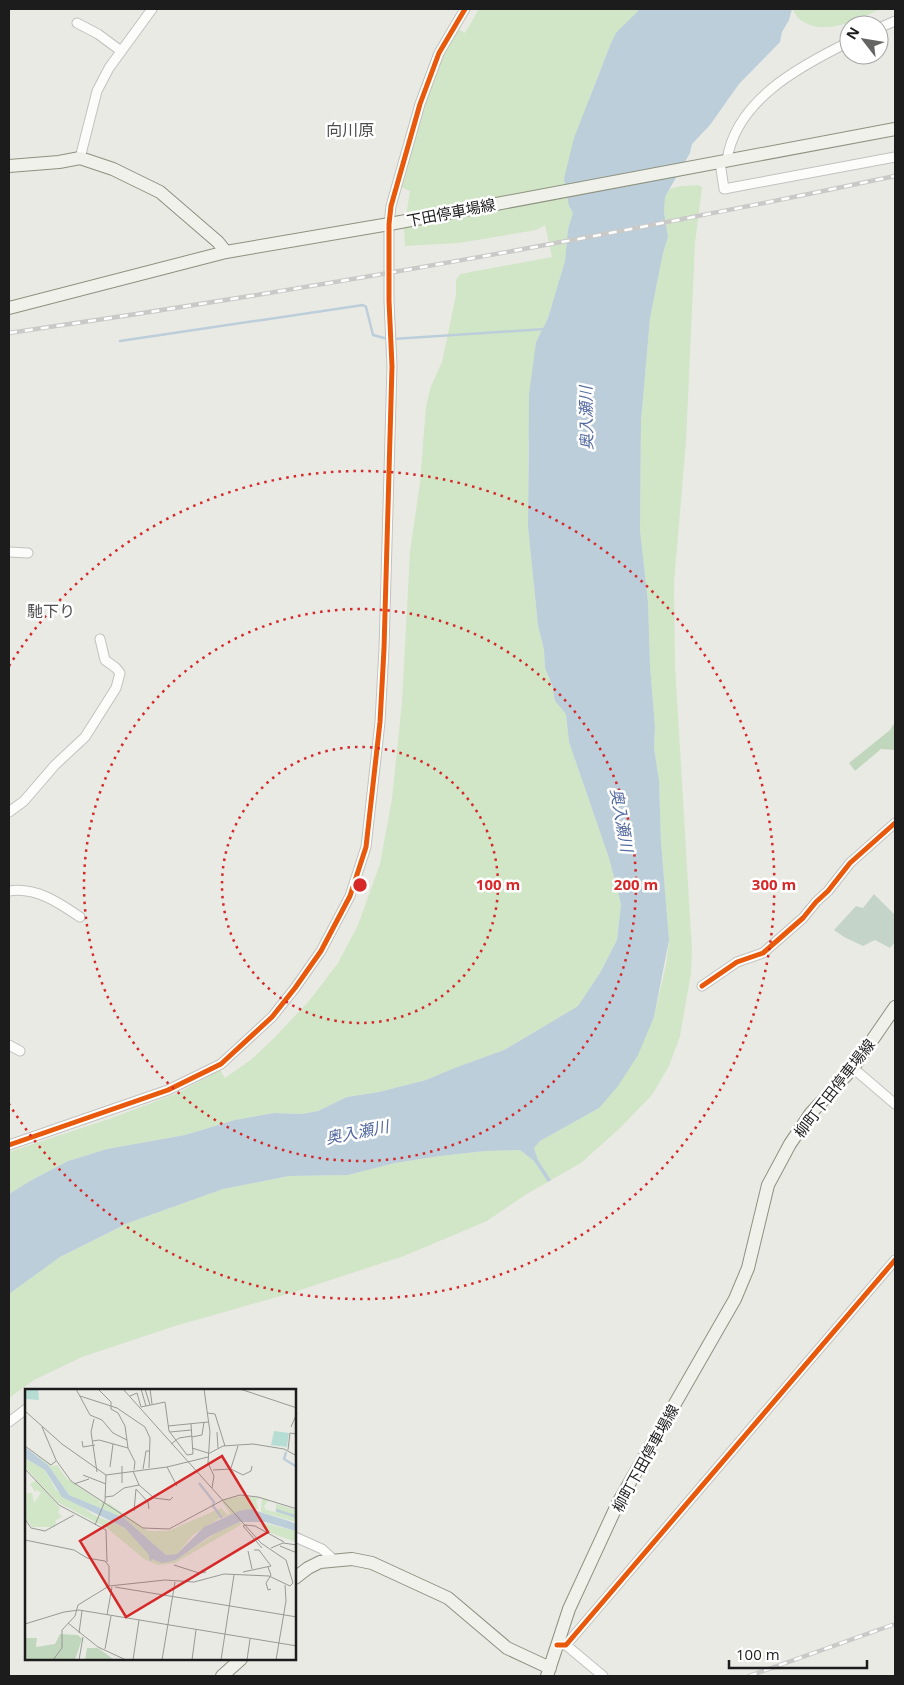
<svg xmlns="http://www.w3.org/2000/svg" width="904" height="1685" viewBox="0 0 904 1685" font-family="'Open Sans','Noto Sans JP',sans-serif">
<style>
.grass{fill:#d1e5c7}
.forest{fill:#c1d7bd}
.cemetery{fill:#c5d4c8}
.water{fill:#bcceda}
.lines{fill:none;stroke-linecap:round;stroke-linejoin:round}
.stream{stroke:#bcceda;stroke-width:2.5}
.street-casing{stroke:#c1c1bf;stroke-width:11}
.secondary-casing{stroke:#8d927f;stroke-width:14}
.street{stroke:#fcfcfb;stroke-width:9}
.secondary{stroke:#eff1ea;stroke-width:12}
.rail-casing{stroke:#c9c9c8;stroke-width:4.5}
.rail{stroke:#fff;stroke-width:2.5;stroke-dasharray:8;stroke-linecap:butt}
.cycleway-casing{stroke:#fff;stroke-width:8}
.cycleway{stroke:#e8590c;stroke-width:5}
.ring{fill:none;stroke:#d62828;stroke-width:2.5;stroke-dasharray:2.5 5}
.labels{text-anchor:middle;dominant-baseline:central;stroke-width:5;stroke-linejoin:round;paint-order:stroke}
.street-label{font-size:15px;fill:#1c1c1c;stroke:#fff}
.neighbourhood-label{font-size:16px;fill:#4f4f4f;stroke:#fff}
.water-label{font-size:16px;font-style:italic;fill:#556ba0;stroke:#fff}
.inset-river{fill:none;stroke:#bcceda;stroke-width:2.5}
.inset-road{fill:none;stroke:#989895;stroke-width:1}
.view{fill:#d62828;fill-opacity:0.15;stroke:#d62828;stroke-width:2.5}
.inset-edge{fill:none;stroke:#1c1c1c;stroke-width:2.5}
.centre{fill:#d62828;stroke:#fff;stroke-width:2.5}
.ring-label{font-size:15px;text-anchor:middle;font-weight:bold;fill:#d62828;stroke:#fff;stroke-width:5;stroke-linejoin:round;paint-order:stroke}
</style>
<rect width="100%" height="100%" fill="#eaeae5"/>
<path class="grass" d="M479,9H640L617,33L611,43L589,99L569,206L573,213L568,229L565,261L548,318L536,342L528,447V527L538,625L544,650L545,668L552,685L555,701L566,714L569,742L609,858L621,904L617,940L600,973L578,1006L543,1027L504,1050L452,1069L426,1080L379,1092L347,1097L318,1111L302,1114L274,1113L235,1120L185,1135L107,1149L88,1155L68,1161L30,1181L9,1194V1152L109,1119L178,1093L220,1070L225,1078L252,1059L274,1038L309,1001L338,963L358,925L380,864L392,799L402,702L410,551L420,483L426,406L431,386L442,362L456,295V280L460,274L552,257L545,225L536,230L459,243L405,246L404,230L410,191L401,187L423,105L438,66L458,29L465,33Z
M792,9H881C857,19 827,37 802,21C798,19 795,13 792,9Z
M698,185L702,187L695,243L686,442L674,583L675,665L692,950L691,973L680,1036L669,1066L652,1095L619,1129L581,1163L551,1180L538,1160L534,1148L540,1141L599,1108L654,1017L666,964L669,940L661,842L659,780L654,748L655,727L650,666L648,602L640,530L641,421L650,318L663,253L668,237L664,211L665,197L670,189L681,186Z
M520,1150L534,1161L548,1182L525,1195L487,1221L404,1256L291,1293L175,1326L82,1357L34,1380L9,1398V1294L60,1257L128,1223L223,1189L289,1176L348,1175L395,1163L440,1156L485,1151Z"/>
<path class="forest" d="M895,722V750L881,749L855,771L849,763L890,730Z"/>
<path class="cemetery" d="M874,894L895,915V942L890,948L875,940L863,946L844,937L834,930L856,906L863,908Z"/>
<path class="water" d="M640,9H792L789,20L782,32L780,42L739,84L710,125L692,144L690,153L665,197L664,212L668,237L663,253L650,318L641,421L640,530L648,602L650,666L655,727L654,748L659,780L661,842L669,940L654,1017L638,1055L618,1086L599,1108L540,1141L534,1148L538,1160L551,1180L548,1182L534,1161L520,1150L485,1151L440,1156L395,1163L348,1175L289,1176L223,1189L128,1223L60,1257L9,1294V1194L30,1181L68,1161L88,1155L107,1149L185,1135L235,1120L274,1113L302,1114L318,1111L347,1097L379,1092L426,1080L452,1069L504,1050L543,1027L578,1006L600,973L617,940L621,904L609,858L569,742L566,714L555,701L552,685L545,668L544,650L538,625L528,527L529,394L536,342L548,318L565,261L568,229L573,213L569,206L564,179L574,138L611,43L616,33Z"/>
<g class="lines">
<path class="stream" d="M393,339L545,329
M120,341L363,305L366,307L373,335L388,339"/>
<defs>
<path id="street" d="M77,23L98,34L121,51
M879,28L895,21
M80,158L97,91L109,68L152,9
M727,160C736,100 800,66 849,42
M720,162L724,189L895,157
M9,552L28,553
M9,812L24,801L55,765L85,737L116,688L120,673L116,668L105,660L100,639
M9,891C36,887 58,902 80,917
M702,986L737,962L763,953L803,918L816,902L828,891L850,863L895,823
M9,1045L20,1051
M853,1068L895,1104
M9,1145L168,1090L221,1064L272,1017L295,988L321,951L350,896L366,847L380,722L384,649L392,366L389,301V224L391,206L420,104L439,53L465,9
M9,1422L26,1409
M295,1537L322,1549L334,1560
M557,1645H566L895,1260
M566,1645L603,1676"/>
<path id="secondary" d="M9,166L59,162L80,158L113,169L160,192L218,242L226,252
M9,308L226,252L395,223L895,129
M295,1578L308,1568L320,1562L352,1559L372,1563L448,1598L507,1648L550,1668
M222,1676L241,1659
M547,1676L569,1609L618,1503L735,1299L748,1268L768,1185L790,1144L811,1113L853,1068L895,1007"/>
</defs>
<use href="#street" class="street-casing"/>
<use href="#secondary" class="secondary-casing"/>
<use href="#street" class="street"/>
<use href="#secondary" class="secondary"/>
<defs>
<path id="rail" d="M9,333C306,290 602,238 895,176
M749,1676L895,1624"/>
</defs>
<use href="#rail" class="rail-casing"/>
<use href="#rail" class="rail"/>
<defs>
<path id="cycleway" d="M702,986L737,962L763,953L803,918L816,902L828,891L850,863L895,823
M9,1145L168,1090L221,1064L272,1017L295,988L321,951L350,896L366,847L380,722L384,649L392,366L389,301V224L391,206L420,104L439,53L465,9
M557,1645H566L895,1260"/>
</defs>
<use href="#cycleway" class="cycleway-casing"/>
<use href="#cycleway" class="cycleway"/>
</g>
<g class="ring">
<circle cx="360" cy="885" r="138"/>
<circle cx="360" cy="885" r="276"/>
<path d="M9 666A414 414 0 1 1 9 1104"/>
</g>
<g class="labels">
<g class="street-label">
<text transform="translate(451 212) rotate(-11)">下田停車場線</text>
<text transform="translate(834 1088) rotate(-52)">柳町下田停車場線</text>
<text transform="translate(645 1458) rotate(-61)">柳町下田停車場線</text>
</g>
<g class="neighbourhood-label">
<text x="350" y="130">向川原</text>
<text x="51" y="611">馳下り</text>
</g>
<g class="water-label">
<text transform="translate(586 418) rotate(-91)">奥入瀬川</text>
<text transform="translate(622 820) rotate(80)">奥入瀬川</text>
<text transform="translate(357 1132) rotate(-11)">奥入瀬川</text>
</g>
</g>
<g transform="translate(25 1389)">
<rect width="271" height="271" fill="#eaeae5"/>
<path d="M3,60L27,77L32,76L42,90L75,112L74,116L77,112L86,116L123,142H143L196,119L203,126L205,124L197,113L201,110L218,107L236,109L231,111L233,120L195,129L168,146L152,165L141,166L99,129L44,106L23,76ZM0,69L20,81L31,101L69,126L100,139L134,173L151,171L194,142L214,133L217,135L150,174L133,176L119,170L82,139L32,113L0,78ZM11,91L35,119L33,123L37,128L31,131L30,138H7L0,128L2,104H7L9,114L16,104L12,101L10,103L5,95ZM237,109L244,111L239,117L241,121L251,123V115L271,121V133L236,123ZM238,134L271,142V153L243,143L236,137Z" fill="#d1e5c7"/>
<path d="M35,245L53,246L57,250L50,271H0V249H12L11,258L30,255ZM62,259H73L88,270L96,271H60Z" fill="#c1d7bd"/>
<path d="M0,0H13L14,11L1,10ZM249,42L264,44L262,58L246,56Z" fill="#b5ddd3"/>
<path d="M0,58L23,76L44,106L99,129L141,166L152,165L179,138L214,122L225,120L264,132L271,135V142L240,133H214L185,147L151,171L137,174L127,170L125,173L124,166L100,139L37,108L20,81L0,69Z" fill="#bcceda"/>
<path class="inset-river" d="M261,63L259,70L272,78M174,94L189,113L188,117L197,129M251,121L272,128"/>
<path class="inset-road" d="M51,0L65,26L77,31L88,44L102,51M73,0L86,13V20L93,24L100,37L103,59L110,73L109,81M116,0L121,17M120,0L125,16M125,0L127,15M179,0L185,43L183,74L189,87L187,99M215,0L272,19M55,7L92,19L120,38L125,49L124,79M105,7L112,4L116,18M116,18L140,13L144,42L162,66L168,65L166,35M0,22L37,55L81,86L142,78L183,68M182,24L190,25L200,57M69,30L66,43L72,83M143,37L183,33M17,38L31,71L46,92L118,139L144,140L198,111L215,106L233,108L272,120M266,38L272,24M145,43L166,41M192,43L193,59M167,48L177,46L179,33M57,52L58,58L70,56M68,52L74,51L103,59M146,55L154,49L167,47M0,57L26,76L31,72M167,59L183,64M263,61L265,44L272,45M183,65L198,57L228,55L259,60L272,67M85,78L88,55M142,78L152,97M206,79L213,57M0,80L34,116L81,141L82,173M118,80L121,62H125M188,81L206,80L218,86L226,82L227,77M108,82L114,96L129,109L145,111L148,108M58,86L81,95M97,94V77M49,95L64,90M111,100L123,113L124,120M80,108L88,107L99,99L114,96M109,122L111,100M0,130L6,139L20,142L49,126M70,136L80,112L81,86M220,136L230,137L259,153M220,136L218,137L237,159M0,151L49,161L62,169L80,172L84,177V197L140,191L169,193L199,185L244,187L265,197L268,194L261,171L236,154L98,0M255,157L272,164M246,159L258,154L272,156M223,162L227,180M149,176L174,184L181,183M243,178L246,186L241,194L243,201L246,200M218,183L246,177L234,161H229M90,198L272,228M82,226L87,198M43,234L73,258L101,271M0,235L39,223L54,221L272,257M54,244L57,222M80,260L86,227M28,271L37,259V241L50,227L53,216L84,197M54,271L58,248M108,271L114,231M137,271L150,193M167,271L171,241M196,271L209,186M222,271L225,250M251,271L261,212L260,196"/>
<path class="view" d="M197,67L243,143L101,228L55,152Z"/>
<rect width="271" height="271" class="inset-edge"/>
</g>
<circle cx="360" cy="885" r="8" class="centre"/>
<g class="ring-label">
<text x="498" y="890">100 m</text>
<text x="636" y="890">200 m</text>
<text x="774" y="890">300 m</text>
</g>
<rect width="904" height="1685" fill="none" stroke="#1c1c1c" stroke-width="20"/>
<g transform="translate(864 40) rotate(301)"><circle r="24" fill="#ffffff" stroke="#a4a4a4"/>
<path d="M0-4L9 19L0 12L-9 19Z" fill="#646462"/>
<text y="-8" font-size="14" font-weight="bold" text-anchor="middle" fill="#1c1c1c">N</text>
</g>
<path d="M729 1660v8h138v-8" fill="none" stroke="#1c1c1c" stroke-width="2.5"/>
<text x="736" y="1660" font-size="15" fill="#1c1c1c" stroke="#ffffff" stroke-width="4" paint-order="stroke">100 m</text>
</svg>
